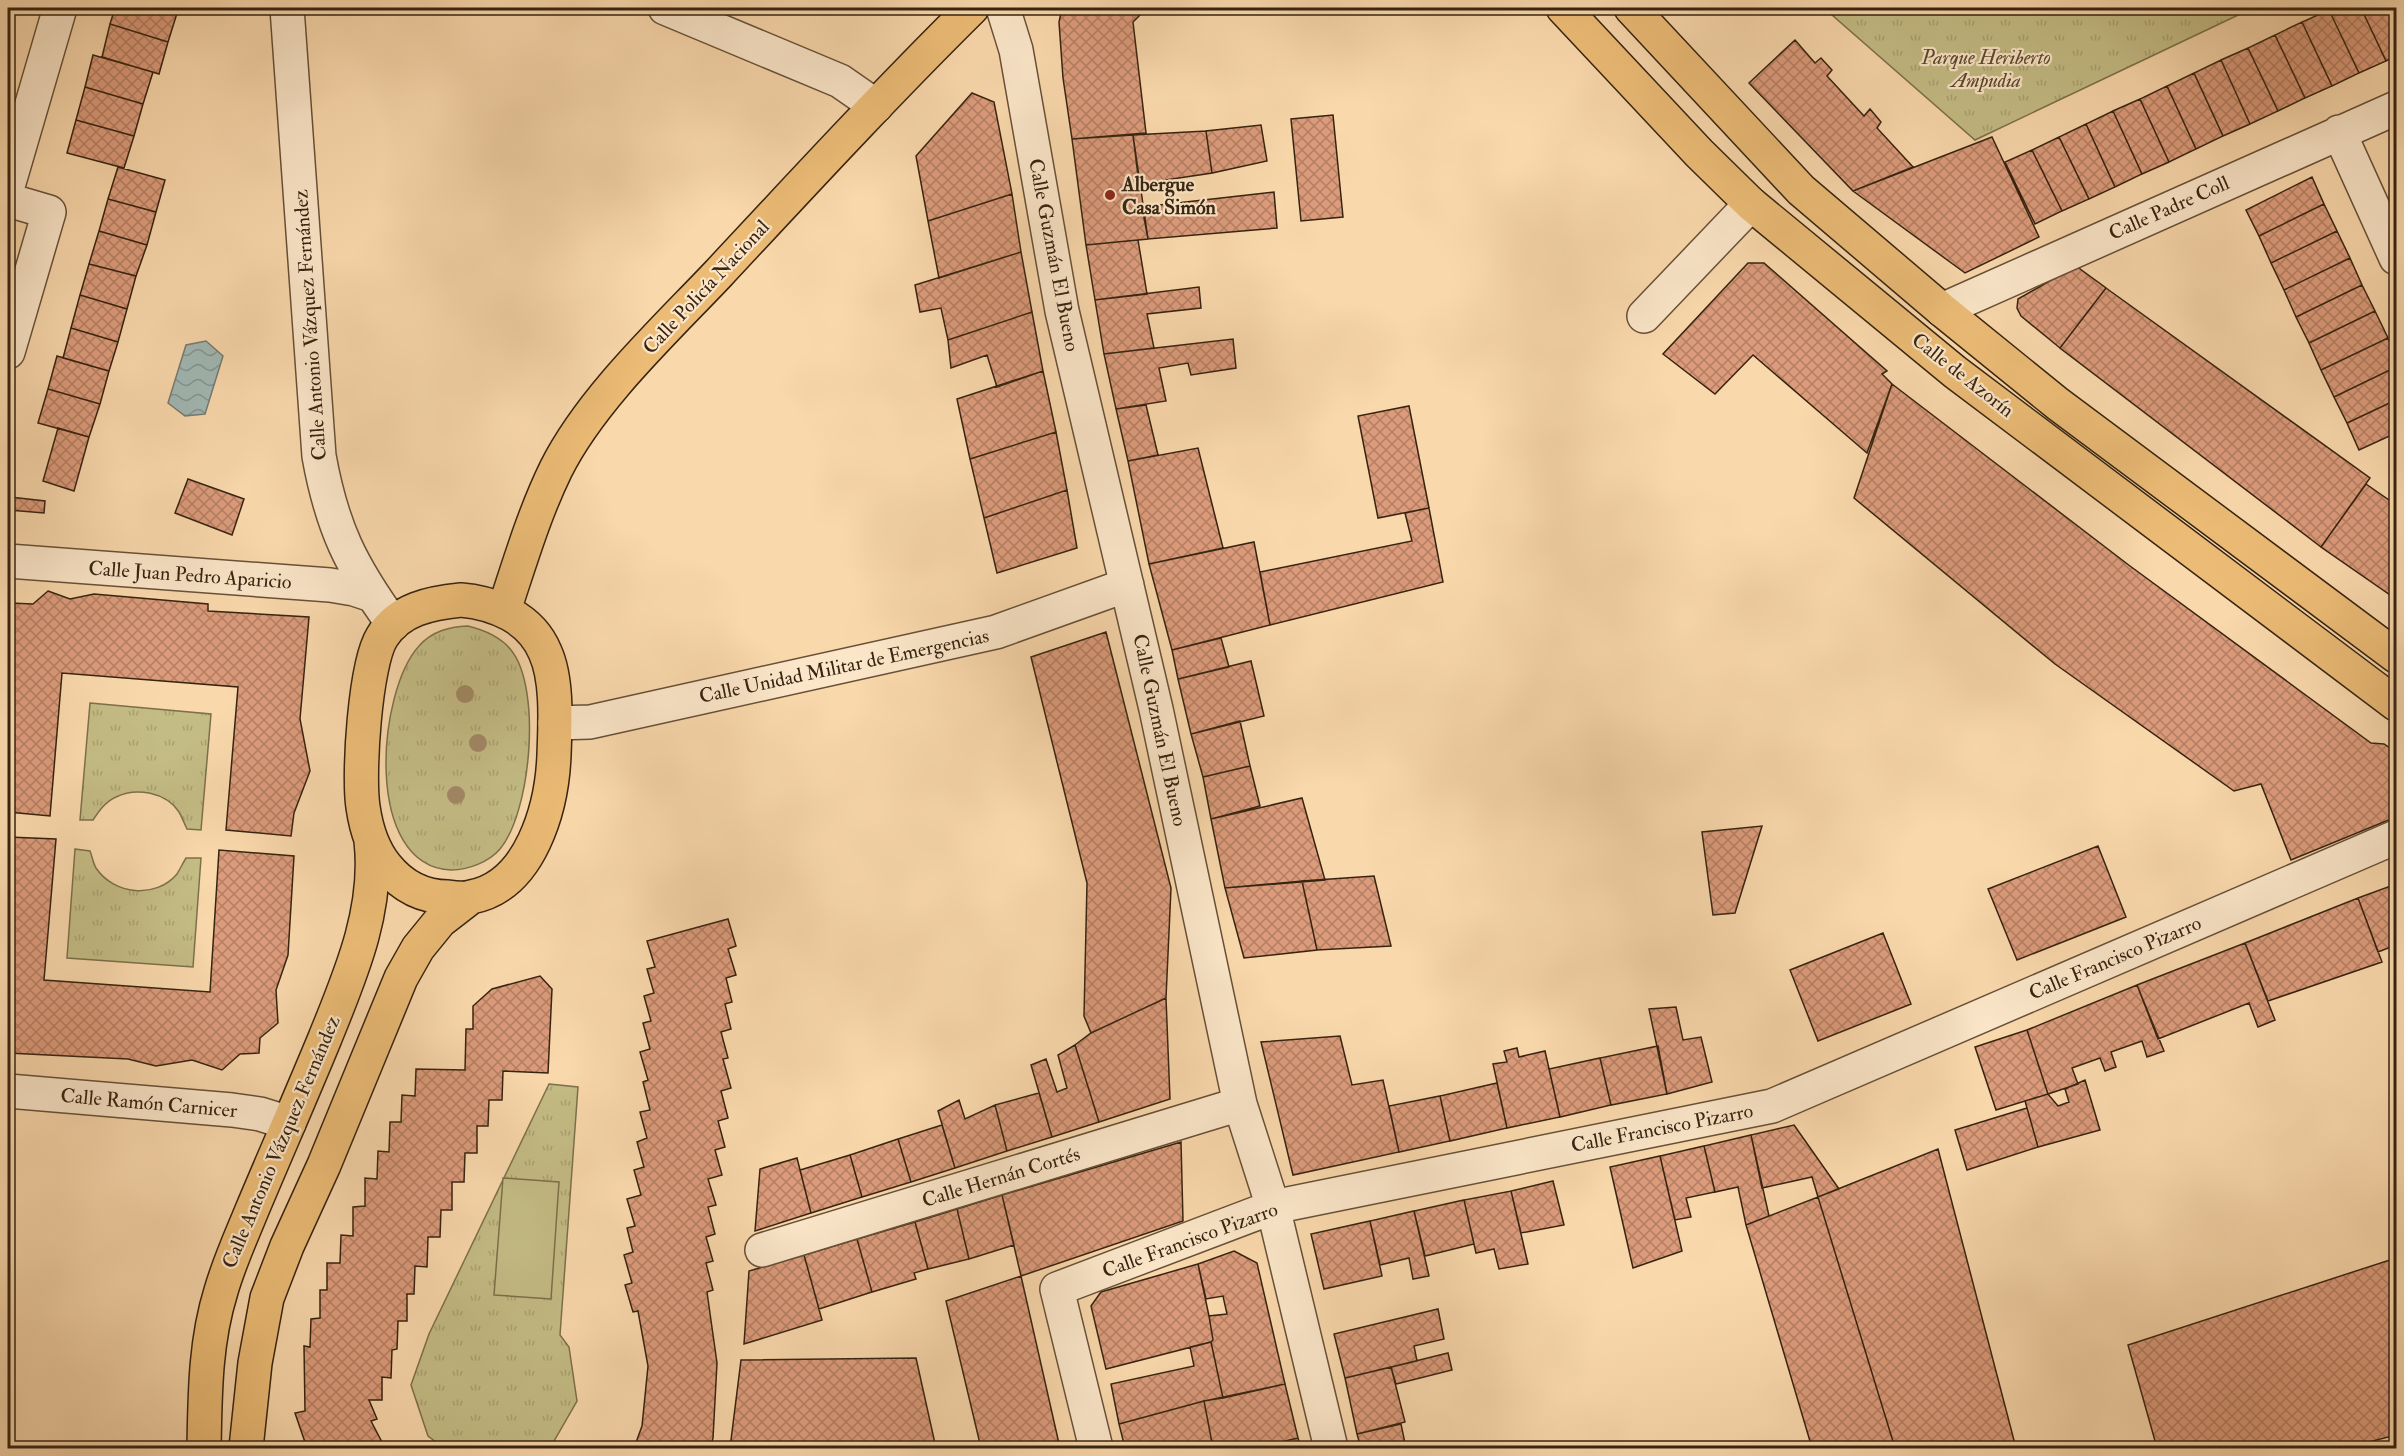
<svg xmlns="http://www.w3.org/2000/svg" width="2404" height="1456" viewBox="0 0 2404 1456" font-family="'IM FELL Double Pica',serif">
<style>
.grass{fill:url(#grass-tufts);stroke:#7d704a;stroke-width:1.5}
.garden{fill:#c4bc85;stroke:#7d704a;stroke-width:1.5}
.water{fill:url(#water-waves);stroke:#767c72;stroke-width:1.5}
.building{fill:url(#building-cross-hatch);stroke:#362310;stroke-width:1.5}
.lines{fill:none;stroke-linecap:round;stroke-linejoin:round}
.minor-casing{stroke:#675037;stroke-width:36}
.major-casing{stroke:#362310;stroke-width:36}
.minor{stroke:#fbe6c9;stroke-width:33}
.major{stroke:#ecbc76;stroke-width:33}
.tree{fill:#a28966}
.poi-dot{fill:#8f2418;stroke:#fbe6c9;stroke-width:2}
.labels{text-anchor:middle;dominant-baseline:central;stroke-width:4.5;stroke-linejoin:round;paint-order:stroke}
.park-label{font-size:20px;font-style:italic;fill:#5a492d;stroke:#fbe6c9}
.poi-label{font-size:20px;font-weight:bold;fill:#362310;stroke:#fbe6c9;text-anchor:start}
.street-label{font-size:20px;fill:#362310;stroke:#fbe6c9}
</style>
<defs>
<pattern id="grass-tufts" width="24" height="20" patternUnits="userSpaceOnUse" patternTransform="scale(1.5)"><rect width="24" height="20" fill="#c4bc85"/><path d="M3 7l-1-3M5 7V3M7 7l1-3M15 17l-1-3M17 17v-4M19 17l1-3" fill="none" stroke="#a9a172"/></pattern>
<pattern id="water-waves" width="16" height="10" patternUnits="userSpaceOnUse" patternTransform="scale(1.5)"><rect width="16" height="10" fill="#a1b8b4"/><path d="M0 5q4-4 8 0t8 0" fill="none" stroke="#849591"/></pattern>
<pattern id="building-cross-hatch" width="8" height="8" patternUnits="userSpaceOnUse" patternTransform="scale(1.5)"><rect width="8" height="8" fill="#dc9b7b"/><path d="M0 0l8 8M0 8l8-8" fill="none" stroke="#b37e63"/></pattern>
</defs>
<rect width="100%" height="100%" fill="#f9d8ac"/>
<filter id="stains"><feTurbulence type="fractalNoise" baseFrequency=".00333" numOctaves="4"/><feColorMatrix values="0 0 0 0 .2 0 0 0 0 .09 0 0 0 0 .02 0 0 0 .5 -.17"/></filter>
<radialGradient id="worn" r=".72"><stop offset=".6" stop-color="#630" stop-opacity="0"/><stop offset="1" stop-color="#630" stop-opacity=".3"/></radialGradient>
<path class="grass" d="M1824,8H2253L1975,140Z
M468,626C484,630 500,636 511,650C542,688 531,812 500,849C489,862 468,870 451,870C363,866 377,692 419,646C432,631 449,627 468,626Z
M90,703L211,714L201,830L187,829C184,823 182,817 179,812C166,792 136,787 116,797C105,802 99,811 93,820H80Z
M75,849L90,851C92,856 93,863 96,868C114,895 156,899 177,874C180,869 183,863 186,858H201L193,967L67,958Z
M549,1084L578,1087L560,1335L569,1347L577,1401L550,1448H444L428,1436L411,1385L429,1334Z"/>
<path class="garden" d="M503,1178L559,1182L551,1299L494,1295Z"/>
<path class="water" d="M206,341L223,356L205,414L185,416L168,403L186,345Z"/>
<path class="building" d="M8,8H15L10,25H8Z
M115,8H170L178,10L168,42L110,24Z
M1062,8H1147L1133,22L1146,133L1072,139L1063,78L1059,22Z
M2334,8H2361L2386,61L2359,73L2329,10Z
M2361,8H2394L2396,13V56L2386,61Z
M2329,10L2359,73L2332,86L2302,22Z
M2302,22L2332,86L2305,98L2275,35Z
M110,24L168,42L159,74L102,57Z
M2275,35L2305,98L2278,111L2248,48Z
M1795,40L1815,63L1821,58L1832,70L1827,76L1864,116L1870,109L1881,122L1877,128L1913,167L1853,191L1749,83Z
M2248,48L2278,111L2250,124L2221,60Z
M93,55L153,72L143,104L85,87Z
M2221,60L2250,124L2223,136L2194,73Z
M2194,73L2223,136L2196,149L2167,86Z
M2167,86L2196,149L2169,162L2140,99Z
M85,87L143,104L134,136L76,120Z
M972,93L994,102L1012,194L928,221L916,156Z
M2140,99L2169,162L2142,174L2113,111Z
M2113,111L2142,174L2115,187L2086,124Z
M1333,115L1343,217L1301,221L1291,119Z
M76,120L134,136L124,168L67,153Z
M2086,124L2115,187L2089,199L2059,137Z
M1261,125L1267,161L1212,173L1206,131Z
M1206,131L1212,173L1139,184L1133,135Z
M1133,135L1148,239L1086,245L1072,139Z
M1992,137L2039,237L1965,273L1853,191Z
M2059,137L2089,199L2062,211L2032,150Z
M2032,150L2062,211L2035,224L2005,162Z
M118,167L165,180L156,212L108,199Z
M2312,177L2324,204L2259,236L2246,210Z
M1274,192L1277,228L1148,239L1142,207Z
M1012,194L1021,252L939,278L928,221Z
M108,199L156,212L147,245L99,231Z
M2324,204L2337,231L2271,263L2259,236Z
M99,231L147,245L136,276L89,264Z
M2337,231L2350,258L2284,290L2271,263Z
M1138,240L1147,294L1095,300L1086,245Z
M1021,252L1032,312L948,340L941,308L920,312L915,285Z
M2350,258L2362,285L2296,317L2284,290Z
M1748,263H1764L1887,371L1882,374L1892,384L1867,453L1753,355L1715,394L1663,354Z
M89,264L136,276L127,309L80,295Z
M2076,266L2106,288L2060,348L2021,316L2017,308L2018,299Z
M2362,285L2375,311L2309,343L2296,317Z
M1199,287L1201,308L1147,314L1154,348L1104,354L1095,300Z
M2106,288L2370,478L2321,547L2060,348Z
M80,295L127,309L118,342L71,328Z
M2375,311L2388,338L2321,370L2309,343Z
M1032,312L1043,371L997,387L987,355L951,368L948,340Z
M71,328L118,342L109,371L63,358Z
M2388,338L2396,357V367L2334,397L2321,370Z
M1233,339L1236,368L1191,375L1188,363L1159,368L1166,401L1116,409L1104,354Z
M57,356L109,371L100,404L48,389Z
M2396,367V400L2347,423L2334,397Z
M1043,371L1056,432L970,459L957,399Z
M1892,384L2130,566L2371,743L2384,744L2396,752V817L2291,860L2261,784L2234,791L2055,664L1854,498Z
M48,389L100,404L89,437L38,423Z
M2396,400V433L2359,450L2347,423Z
M1146,405L1158,455L1128,461L1116,409Z
M1409,406L1429,508L1378,518L1358,416Z
M58,428L89,437L74,491L43,481Z
M1056,432L1067,490L984,518L970,459Z
M1198,448L1223,548L1149,564L1128,461Z
M188,479L244,499L232,535L175,513Z
M2366,484L2396,505V599L2321,547Z
M1067,490L1077,548L997,573L984,518Z
M10,497L45,501L44,513L9,510Z
M1429,508L1443,582L1270,625L1260,572L1412,541L1405,513Z
M1254,542L1270,625L1172,650L1149,564Z
M48,591L70,599L94,594L208,604V611L309,617L300,719L310,771L294,813L291,836L226,830L238,687L62,673L50,816L8,812V629L11,603L33,604Z
M1106,632L1171,888L1166,998L1091,1033L1084,1016L1087,883L1031,657Z
M1221,638L1229,667L1178,679L1172,650Z
M1251,661L1264,716L1191,734L1178,679Z
M1240,721L1250,766L1203,777L1191,734Z
M1250,766L1260,806L1211,819L1203,777Z
M1302,798L1325,880L1225,888L1211,819Z
M1762,826L1735,913L1713,915L1702,832Z
M8,837L56,839L44,980L210,992L219,850L294,856L288,955L276,990L278,1023L260,1038L259,1053L240,1054L222,1070L192,1060L156,1066L128,1059L8,1053Z
M2098,846L2126,917L2017,960L1988,889Z
M1374,876L1391,946L1317,950L1302,881Z
M1302,881L1317,950L1244,958L1225,888Z
M2396,884V945L2378,952L2358,898Z
M2358,898L2382,962L2268,1001L2245,943Z
M728,919L736,946L728,949L736,975L726,978L732,1002L725,1004L731,1029L721,1032L728,1058L723,1059L731,1088L721,1091L728,1118L718,1121L725,1147L715,1150L722,1175L708,1179L716,1205L708,1207L715,1234L706,1237L713,1261L706,1263L713,1290L707,1292L717,1363L713,1438L710,1448H634L642,1426L648,1366L638,1311L633,1312L625,1285L632,1283L624,1255L633,1252L627,1228L635,1226L627,1199L641,1195L634,1170L644,1167L637,1142L647,1138L640,1112L650,1110L643,1082L648,1080L640,1052L650,1049L643,1023L651,1021L644,996L654,993L647,969L655,967L647,941Z
M1883,933L1911,1004L1818,1041L1790,970Z
M2245,943L2275,1020L2258,1027L2249,1003L2158,1039L2137,985Z
M540,976L552,989L548,1073L503,1071L502,1100H489L488,1126H477V1153H465L464,1182H452V1210H441L440,1237H428L427,1267L415,1266L414,1294H407V1321H398L397,1349L392,1350L391,1378L382,1377V1400H369L377,1419L371,1421L383,1444L385,1442L389,1448H307L295,1413L305,1411L304,1346L310,1347L311,1319L320,1318V1290H327V1263H340L341,1235L353,1236V1207L365,1206V1178L377,1179L378,1151L389,1152L390,1122H401L402,1095L415,1096L416,1069L465,1070L466,1029H473V1006L492,989Z
M2137,985L2164,1051L2147,1057L2142,1041L2111,1052L2116,1067L2105,1071L2100,1058L2072,1068L2078,1084L2048,1094L2027,1030Z
M1166,998L1170,1099L1099,1122L1075,1045L1091,1033Z
M1676,1007L1683,1040L1701,1037L1712,1082L1667,1094L1649,1009Z
M2027,1030L2048,1094L1996,1110L1975,1047Z
M1340,1036L1352,1085L1383,1080L1399,1152L1293,1175L1261,1042Z
M1075,1045L1099,1122L1052,1137L1031,1065L1046,1059L1057,1092L1067,1088L1058,1055Z
M1658,1046L1667,1094L1611,1105L1600,1058Z
M1517,1048L1519,1057L1545,1051L1560,1117L1507,1128L1493,1064L1507,1062L1504,1051Z
M1600,1058L1611,1105L1560,1117L1549,1069Z
M2085,1080L2100,1130L2038,1147L2025,1101L2048,1094L2058,1106L2069,1102L2065,1089Z
M1497,1083L1507,1128L1450,1141L1440,1096Z
M1039,1093L1052,1137L1007,1151L995,1105Z
M1440,1096L1450,1141L1399,1152L1389,1106Z
M959,1100L965,1119L995,1105L1007,1151L955,1168L938,1111Z
M2027,1108L2038,1147L1967,1170L1955,1130Z
M942,1125L955,1168L911,1182L898,1139Z
M1794,1125L1839,1189L1818,1197L1812,1177L1762,1188L1751,1135Z
M1751,1135L1769,1216L1746,1225L1738,1187L1715,1192L1704,1146Z
M898,1139L911,1182L862,1197L850,1155Z
M1181,1142L1183,1221L1021,1276L1002,1195Z
M1704,1146L1715,1192L1686,1198L1691,1217L1675,1220L1660,1156Z
M1938,1149L2016,1448H1895L1818,1197Z
M850,1155L862,1197L811,1213L800,1170Z
M1660,1156L1682,1251L1633,1268L1610,1167Z
M797,1158L811,1213L755,1231L760,1169Z
M1553,1181L1564,1225L1521,1233L1511,1191Z
M1511,1191L1528,1264L1499,1269L1494,1249L1476,1253L1464,1200Z
M1002,1195L1014,1245L969,1259L957,1209Z
M1818,1197L1895,1448H1812L1746,1225Z
M1464,1200L1474,1244L1425,1256L1414,1211Z
M957,1209L969,1259L928,1269L915,1222Z
M1414,1211L1429,1276L1413,1279L1409,1258L1380,1265L1370,1221Z
M1370,1221L1382,1276L1324,1289L1311,1234Z
M915,1222L928,1269L914,1273L916,1279L872,1292L857,1239Z
M857,1239L872,1292L819,1309L804,1255Z
M1234,1251L1257,1263L1285,1384L1223,1398L1211,1342L1213,1340L1209,1316L1227,1314L1223,1296L1206,1299L1198,1264Z
M804,1255L822,1320L744,1344L749,1271Z
M2396,1258V1435L2346,1448H2157L2128,1345Z
M1198,1264L1209,1316L1213,1340L1211,1342L1106,1369L1091,1306L1101,1292Z
M1021,1276L1060,1448H981L946,1301Z
M1438,1309L1444,1339L1414,1346L1417,1361L1345,1378L1334,1334Z
M1211,1342L1223,1398L1204,1401L1119,1424L1111,1384L1194,1366L1190,1347Z
M1448,1353L1452,1370L1396,1384L1391,1367Z
M916,1358L936,1448H730L741,1360Z
M1391,1367L1405,1422L1357,1434L1345,1378Z
M1285,1384L1298,1438L1257,1448H1213L1204,1401Z
M1204,1401L1213,1448H1125L1119,1424Z
M1401,1424L1406,1448H1361L1357,1434Z
M1298,1438L1301,1448H1257Z"/>
<g class="lines">
<defs>
<path id="minor" d="M287,8L319,456C332,528 351,566 393,624
M665,8L840,81L876,106
M1003,8L1016,50L1062,311L1156,709L1240,1104L1273,1207L1331,1448
M2339,132L2396,258
M8,186L60,8
M8,200L49,212L8,352
M1942,310L2396,108
M1644,316L1751,204
M8,561L330,585L354,589L372,595
M555,723L590,722L996,632L1127,585
M8,1091L232,1110L260,1114L289,1123
M762,1250L1240,1104
M1096,1448L1057,1289L1273,1207L1772,1106L2396,837"/>
<path id="major" d="M1563,8L1699,153L1751,204L1955,372L2396,704
M1631,8L1801,190L1942,310L2058,404L2396,656
M461,600C495,603 531,618 545,652C558,680 555,725 554,755C552,807 531,886 471,897C464,899 455,898 448,897C422,897 402,886 386,866C373,850 366,828 363,807C358,775 365,664 382,637C399,609 431,603 461,600Z
M504,610C520,562 534,514 556,469C591,399 664,331 718,274C802,184 885,94 972,8
M204,1448C205,1395 205,1342 221,1291C229,1263 241,1237 252,1210C276,1153 301,1096 325,1038C350,976 379,910 371,841
M246,1448L255,1363L267,1298L287,1246L324,1165L401,978L418,948L440,921L471,897"/>
</defs>
<use href="#minor" class="minor-casing"/>
<use href="#major" class="major-casing"/>
<use href="#minor" class="minor"/>
<use href="#major" class="major"/>
</g>
<g class="tree">
<circle cx="465" cy="694" r="9"/>
<circle cx="478" cy="743" r="9"/>
<circle cx="456" cy="795" r="9"/>
</g>
<circle class="poi-dot" cx="1110" cy="195" r="6"/>
<g class="labels">
<g class="park-label">
<text x="1986" y="57">Parque Heriberto<tspan x="1986" dy="23">Ampudia</tspan></text>
</g>
<g class="poi-label">
<text x="1122" y="184">Albergue<tspan x="1122" dy="23">Casa Simón</tspan></text>
</g>
<g class="street-label">
<text transform="translate(2169 208) rotate(-24)">Calle Padre Coll</text>
<text transform="translate(1054 255) rotate(79)">Calle Guzmán El Bueno</text>
<text transform="translate(706 287) rotate(-47)">Calle Policía Nacional</text>
<text transform="translate(310 325) rotate(-94)">Calle Antonio Vázquez Fernández</text>
<text transform="translate(1963 375) rotate(38)">Calle de Azorín</text>
<text transform="translate(190 575) rotate(4)">Calle Juan Pedro Aparicio</text>
<text transform="translate(844 666) rotate(-12)">Calle Unidad Militar de Emergencias</text>
<text transform="translate(1160 730) rotate(78)">Calle Guzmán El Bueno</text>
<text transform="translate(2115 958) rotate(-23)">Calle Francisco Pizarro</text>
<text transform="translate(149 1103) rotate(5)">Calle Ramón Carnicer</text>
<text transform="translate(1662 1128) rotate(-11)">Calle Francisco Pizarro</text>
<text transform="translate(281 1142) rotate(-67)">Calle Antonio Vázquez Fernández</text>
<text transform="translate(1001 1177) rotate(-17)">Calle Hernán Cortés</text>
<text transform="translate(1190 1240) rotate(-20)">Calle Francisco Pizarro</text>
</g>
</g>
<rect width="2404" height="1456" fill="none" stroke="#f9d8ac" stroke-width="30"/>
<rect x="9" y="9" width="2386" height="1438" fill="none" stroke="#362310" stroke-width="3"/>
<rect x="15" y="15" width="2374" height="1426" fill="none" stroke="#362310" stroke-width="1.5"/>
<rect width="100%" height="100%" filter="url(#stains)"/>
<rect width="100%" height="100%" fill="url(#worn)"/>
</svg>
